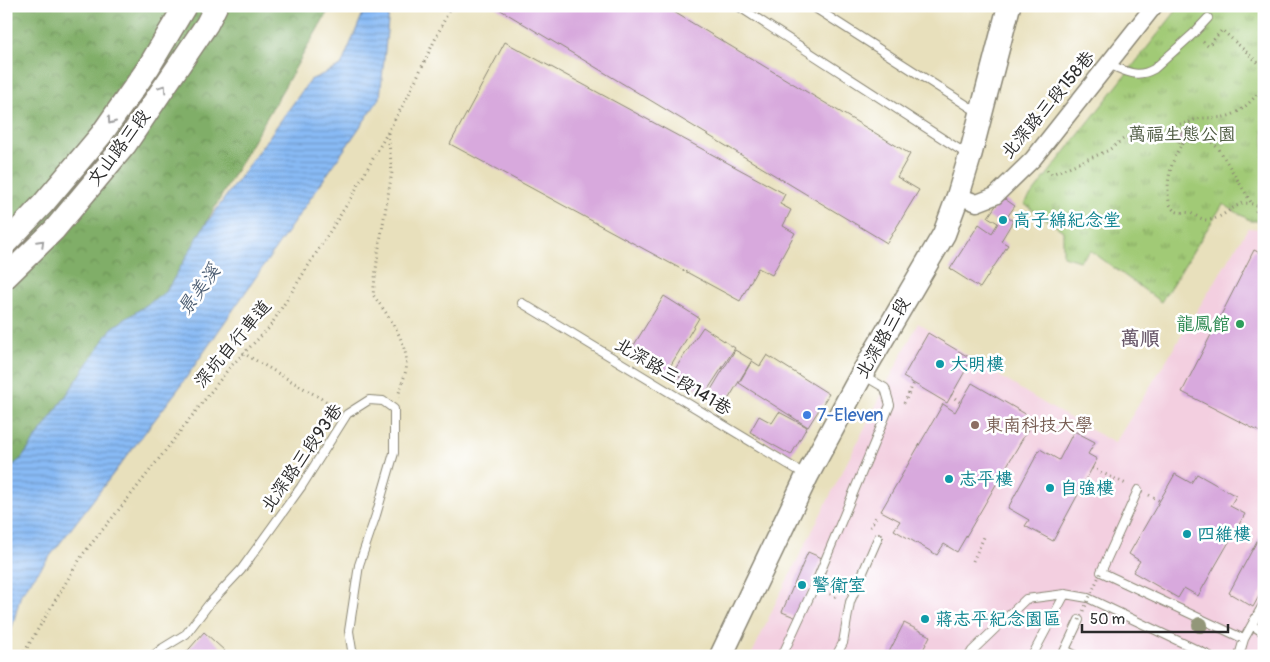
<svg xmlns="http://www.w3.org/2000/svg" width="1270" height="662" viewBox="0 0 1270 662" font-family="Pangolin,'LXGW WenKai TC',sans-serif">
<style>
.built{fill:#f3cfe0}
.forest{fill:url(#forest-crowns);stroke:#566c49}
.park{fill:url(#park-tufts);stroke:#667a50}
.water{fill:url(#water-rules);stroke:#5a7290}
.building{fill:#d8a9dd}
.lines{fill:none;stroke-linecap:round;stroke-linejoin:round}
.service-casing{stroke:#8a8674;stroke-width:10}
.minor-casing{stroke:#8a8674;stroke-width:19}
.secondary-casing{stroke:#8a8674;stroke-width:25}
.path{stroke:#8a8674;stroke-width:3;stroke-dasharray:1 4;stroke-linecap:butt}
.service{stroke:#fff;stroke-width:8}
.minor{stroke:#fff;stroke-width:16}
.secondary{stroke:#fff;stroke-width:22}
.path-bridge{stroke:#8a8674;stroke-width:3;stroke-dasharray:1 4;stroke-linecap:butt}
.tree{fill:#939779}
.oneway{stroke:#a0a0a0}
.culture-dot{fill:#0f9aa8;stroke:#fff;stroke-width:2}
.leisure-dot{fill:#2e9e5b;stroke:#fff;stroke-width:2}
.shop-dot{fill:#3f7fe0;stroke:#fff;stroke-width:2}
.education-dot{fill:#8d6e63;stroke:#fff;stroke-width:2}
.labels{text-anchor:middle;dominant-baseline:central;stroke-width:5;stroke-linejoin:round;paint-order:stroke}
.street-label{font-size:18px;fill:#2b2b2b;stroke:#fff}
.park-label{font-size:18px;fill:#4e5b42;stroke:#fff}
.culture-label{font-size:18px;fill:#0d838f;stroke:#fff;text-anchor:start}
.leisure-label{font-size:18px;fill:#27864d;stroke:#fff;text-anchor:end}
.shop-label{font-size:18px;fill:#366cbe;stroke:#fff;text-anchor:start}
.education-label{font-size:18px;fill:#785e54;stroke:#fff;text-anchor:start}
.water-label{font-size:19px;font-style:italic;fill:#4c5d72;stroke:#fff}
.quarter-label{font-size:20px;font-weight:bold;fill:#685769;stroke:#fff}
</style>
<defs>
<pattern id="forest-crowns" width="20" height="18" patternUnits="userSpaceOnUse" patternTransform="scale(1.25)"><rect width="20" height="18" fill="#80ae67"/><path d="M2 6a3 3 0 1 1 6 0M12 15a3 3 0 1 1 6 0" fill="none" stroke="#698e55"/></pattern>
<pattern id="park-tufts" width="24" height="20" patternUnits="userSpaceOnUse" patternTransform="scale(1.25)"><rect width="24" height="20" fill="#a1ca76"/><path d="M3 7l-1-3M5 7V3M7 7l1-3M15 17l-1-3M17 17v-4M19 17l1-3" fill="none" stroke="#83a461"/></pattern>
<pattern id="water-rules" width="6" height="5" patternUnits="userSpaceOnUse" patternTransform="scale(1.25)"><rect width="6" height="5" fill="#88baf5"/><path d="M0 2.5h6" fill="none" stroke="#6f97c7"/></pattern>
</defs>
<rect width="100%" height="100%" fill="#fff"/>
<filter id="ink" filterUnits="userSpaceOnUse"><feTurbulence type="fractalNoise" baseFrequency=".02" numOctaves="2"/><feDisplacementMap in="SourceGraphic" scale="10" xChannelSelector="R" yChannelSelector="G"/><feConvolveMatrix kernelMatrix="1 2 1 2 8 2 1 2 1" color-interpolation-filters="sRGB"/></filter>
<filter id="wash" filterUnits="userSpaceOnUse"><feTurbulence type="fractalNoise" baseFrequency=".0096" numOctaves="4" result="noise"/><feDisplacementMap in="SourceGraphic" scale="20" xChannelSelector="R" yChannelSelector="G"/><feGaussianBlur stdDeviation="1.12" result="paint"/><feColorMatrix in="noise" values="0 0 0 0 0 0 0 0 0 0 0 0 0 0 0 0 0 1.4 0 .05"/><feComposite in="paint" operator="in"/></filter>
<g filter="url(#wash)">
<rect width="100%" height="100%" fill="#e8e0bc"/>
<path class="built" d="M1248,228L1264,229V656H751L776,602L918,323L986,368L1050,407L1115,443Z"/>
<path class="forest" d="M6,6H331L166,292L112,328L68,393L22,458L6,471Z"/>
<path class="park" d="M1180,6H1264V221H1251L1223,204L1161,302L1091,251L1079,261L1063,256V231L1024,204Z"/>
<path class="water" d="M366,6H393L389,12L380,98L179,388L21,594L6,650V471L22,458L68,393L112,328L166,292L203,228L310,80L341,66Z"/>
<g id="blocks">
<path class="building" d="M494,6H664L910,154L897,177L919,190L887,243Z
M505,42L785,194L780,204L791,210L783,226L795,233L772,275L758,268L740,301L450,144Z
M1183,132L1189,137L1183,145L1176,140Z
M1002,197L1015,206L1007,217L1013,221L1001,241L1008,245L980,288L950,269L979,224L992,233L998,223L988,217Z
M1254,250L1264,255V434L1182,392Z
M664,296L699,318L665,375L629,353Z
M703,327L735,348L705,394L673,372Z
M928,333L972,359L947,403L903,377Z
M735,350L752,360L723,408L706,398Z
M767,355L829,394L808,427L739,383L752,361L760,366Z
M972,383L1034,419L957,552L944,544L937,555L894,530L900,521L881,511L943,404L955,412Z
M779,412L807,427L791,455L750,432L759,416L772,423Z
M1074,431L1095,442L1088,454L1097,459L1053,541L1025,526L1029,520L1008,508L1040,449L1059,460Z
M1175,474L1191,483L1197,474L1236,496L1230,506L1245,514L1198,596L1184,588L1178,598L1133,572L1140,561L1129,554Z
M1264,528V587L1253,607L1229,593Z
M808,552L822,558L797,618L782,612Z
M904,623L930,636L920,656H887Z
M204,632L225,651L220,656H183Z"/>
</g>
</g>
<g filter="url(#ink)">
<use href="#blocks" fill-opacity="0" stroke="#8a8674" stroke-width="1"/>
<g class="lines">
<defs>
<path id="service" d="M738,6L968,155
M812,6L979,113
M1108,64C1126,71 1136,79 1154,69L1194,33L1208,18
M522,303L806,475
M1138,490L1101,572L1244,639
M1252,625L1264,633
M1065,650L1077,656
M153,656L163,648L186,634L209,604L241,570L301,487L347,414L369,400L383,401L394,409V453L376,515L359,565L349,631L352,650L357,656
M782,656L814,587L890,405L885,388L863,375
M836,656L843,643L850,602L878,538
M969,656L972,651L1026,599L1065,594L1088,598L1210,656
M1032,656L1065,594
M1062,656L1079,620
M1239,656L1244,639L1264,603"/>
<path id="minor" d="M958,196L977,203L995,196L1033,159L1154,6"/>
<path id="secondary" d="M6,243L43,204L101,135L148,68L185,6
M6,277L54,230L125,145L207,24L216,6
M721,656L807,476L862,374L944,234L958,196L970,156L1009,6"/>
</defs>
<use href="#service" class="service-casing"/>
<use href="#minor" class="minor-casing"/>
<use href="#secondary" class="secondary-casing"/>
<path class="path" d="M1203,42L1208,46L1222,30L1264,68
M1189,122C1203,115 1215,120 1228,116C1243,112 1254,98 1264,86
M1192,125L1181,138L1185,140C1174,154 1168,172 1168,190C1168,198 1169,210 1178,212C1182,213 1186,212 1190,213C1196,215 1201,220 1208,220C1230,218 1238,191 1264,210
M388,133L392,172L378,253L373,295C388,315 410,344 406,370C404,379 400,388 398,397
M1047,170L1052,174L1107,151C1114,147 1119,141 1127,137L1189,122L1219,149L1252,204
M1259,207L1255,213L1264,219
M243,353L336,407
M951,395L961,403
M904,403L914,383
M1092,468L1128,485
M1149,495L1160,501
M870,527L877,515
M973,561L984,537
M825,592L835,596L843,579
M22,656L83,554L134,491L230,367L269,328L351,198L408,96L451,6"/>
<use href="#service" class="service"/>
<use href="#minor" class="minor"/>
<use href="#secondary" class="secondary"/>
<path class="path-bridge" d="M1079,620L1101,572"/>
</g>
<circle class="tree" cx="1200" cy="625" r="8"/>
<defs><path id="oneway-chevron" d="M-2-3.5L2.5 0L-2 3.5" fill="none" stroke-width="1.6" stroke-linecap="round" stroke-linejoin="round" transform="scale(1.25)"/></defs>
<g class="oneway">
<use href="#oneway-chevron" transform="translate(163 88) rotate(-56)"/>
<use href="#oneway-chevron" transform="translate(111 121) rotate(125)"/>
<use href="#oneway-chevron" transform="translate(41 243) rotate(-45)"/>
</g>
</g>
<g class="culture-dot">
<circle cx="1003" cy="220" r="5"/>
<circle cx="940" cy="364" r="5"/>
<circle cx="949" cy="479" r="5"/>
<circle cx="1050" cy="488" r="5"/>
<circle cx="1187" cy="534" r="5"/>
<circle cx="802" cy="585" r="5"/>
<circle cx="925" cy="619" r="5"/>
</g>
<circle class="leisure-dot" cx="1240" cy="324" r="5"/>
<circle class="shop-dot" cx="807" cy="415" r="5"/>
<circle class="education-dot" cx="975" cy="425" r="5"/>
<g class="labels">
<g class="street-label">
<text transform="translate(1048 105) rotate(-50)">北深路三段158巷</text>
<text transform="translate(119 148) rotate(-53)">文山路三段</text>
<text transform="translate(883 338) rotate(-60)">北深路三段</text>
<text transform="translate(233 344) rotate(-50)">深坑自行車道</text>
<text transform="translate(673 377) rotate(31)">北深路三段141巷</text>
<text transform="translate(302 458) rotate(-55)">北深路三段93巷</text>
</g>
<g class="park-label">
<text x="1182" y="134">萬福生態公園</text>
</g>
<g class="culture-label">
<text x="1013" y="220">高子綿紀念堂</text>
<text x="950" y="364">大明樓</text>
<text x="959" y="479">志平樓</text>
<text x="1060" y="488">自強樓</text>
<text x="1197" y="534">四維樓</text>
<text x="812" y="585">警衛室</text>
<text x="935" y="619">蔣志平紀念園區</text>
</g>
<g class="leisure-label">
<text x="1230" y="324">龍鳳館</text>
</g>
<g class="shop-label">
<text x="817" y="415">7-Eleven</text>
</g>
<g class="education-label">
<text x="985" y="425">東南科技大學</text>
</g>
<g class="water-label">
<text transform="translate(199 290) rotate(-54)">景美溪</text>
</g>
<g class="quarter-label">
<text x="1140" y="338">萬順</text>
</g>
</g>
<rect width="1270" height="662" fill="none" stroke="#fff" stroke-width="25"/>
<path d="M1082 624v8h146v-8" fill="none" stroke="#2b2b2b" stroke-width="2.5"/>
<text x="1090" y="624" font-size="15" fill="#2b2b2b" stroke="#ffffff" stroke-width="4" paint-order="stroke">50 m</text>
</svg>
